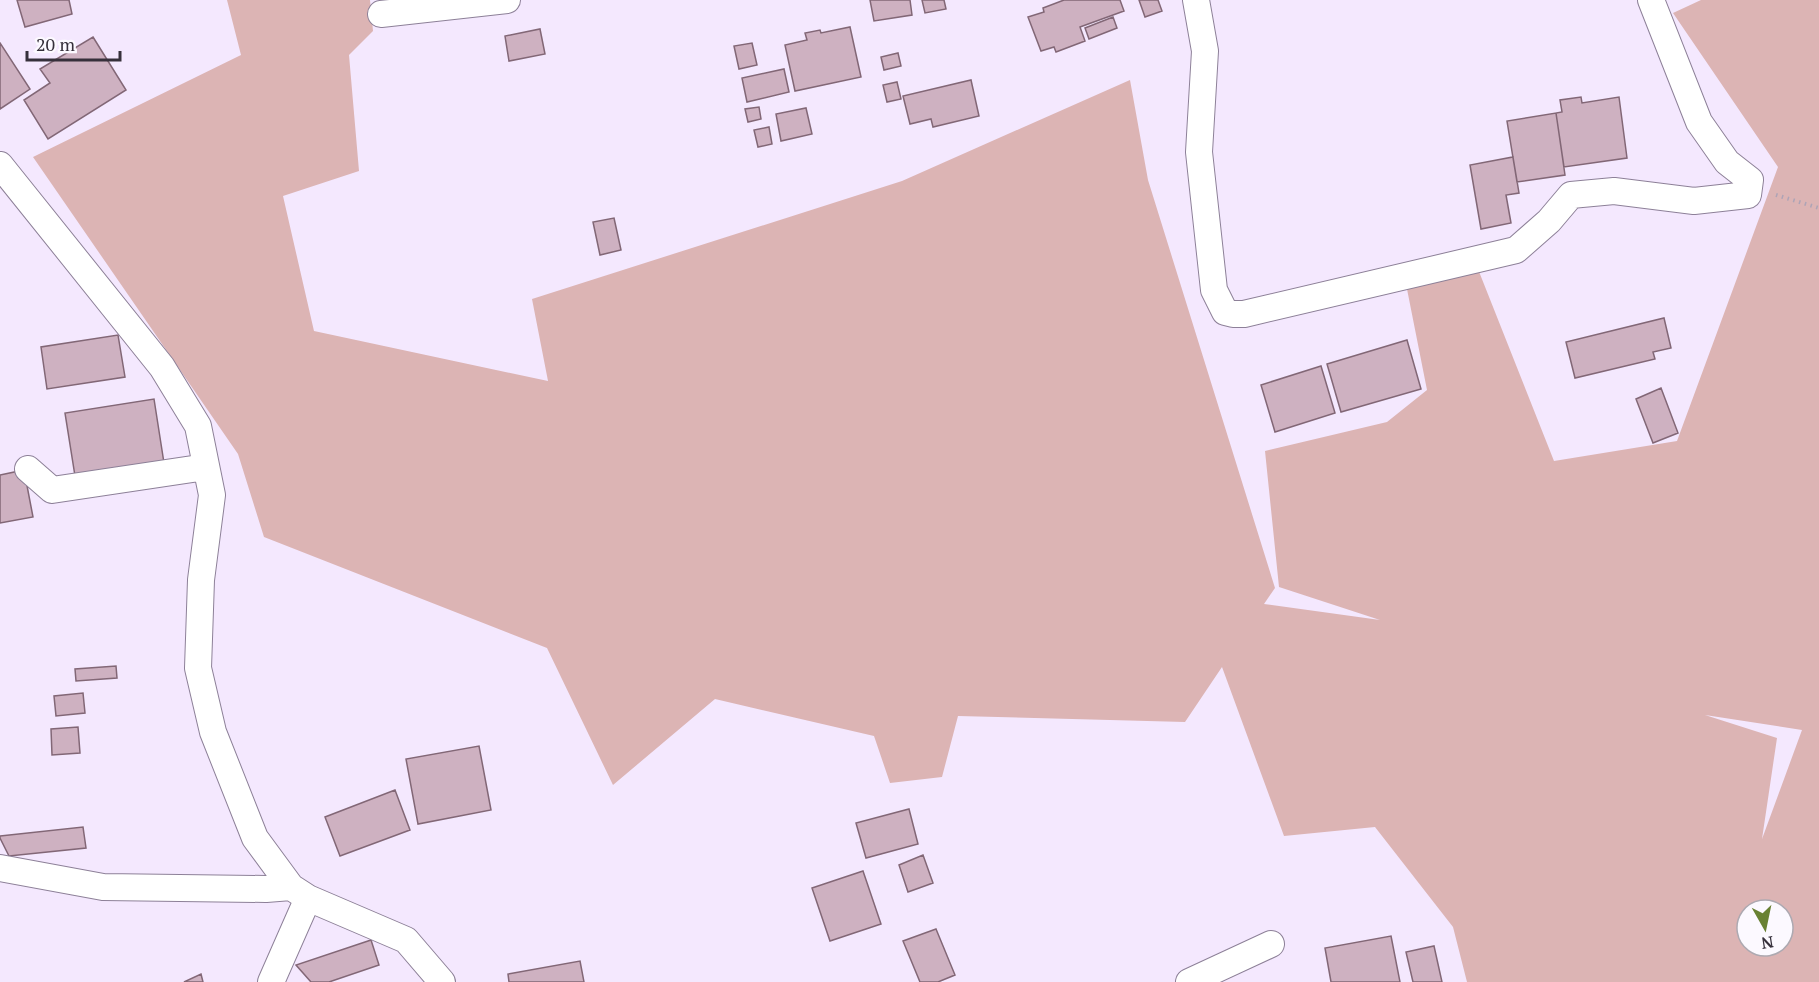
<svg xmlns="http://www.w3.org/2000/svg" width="1819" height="982" viewBox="0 0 1819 982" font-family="'PT Serif',serif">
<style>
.green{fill:#dcb4b4;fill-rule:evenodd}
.building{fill:#ceb1c1;stroke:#826776;stroke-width:1.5}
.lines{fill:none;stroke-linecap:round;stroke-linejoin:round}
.street-casing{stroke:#8d8098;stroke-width:28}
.path{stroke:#aea4b6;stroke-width:4;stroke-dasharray:1.5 4.5;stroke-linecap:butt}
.street{stroke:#fff;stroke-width:26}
</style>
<rect width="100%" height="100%" fill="#f4e8fe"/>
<path class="green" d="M227,0H370L373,31L349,55L359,171L283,196L314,331L548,381L532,299L902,181L1130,80L1148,180L1275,588L1264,604L1380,620L1279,587L1265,451L1387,422L1427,390L1406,284L1476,264L1554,461L1677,441L1778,167L1673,13L1701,0H1819V982H1467L1453,927L1375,827L1284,836L1222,667L1185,722L958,716L942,777L890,783L874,736L715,699L613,785L547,648L264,537L238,454L33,157L241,55ZM1705,715L1802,730L1762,839L1777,738ZM1747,910H1783V946H1747Z"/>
<path class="building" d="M17,0H69L72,14L25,27Z
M870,0H910L912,15L874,21Z
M922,0H944L946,9L925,13Z
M1064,0H1120L1124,11L1080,27L1085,41L1056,52L1054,47L1041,51L1028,17L1044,12L1043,8Z
M1139,0H1158L1162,11L1145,17Z
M1113,17L1117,28L1089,39L1085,28Z
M850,27L861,77L795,91L785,45L807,40L805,33L820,30L821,33Z
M540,29L545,54L509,61L505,36Z
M93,37L126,90L48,139L24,100L50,83L40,69Z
M0,43L30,89L0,109Z
M752,43L757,65L739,69L734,46Z
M898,53L901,66L884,70L881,57Z
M784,69L789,92L747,102L742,78Z
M971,80L979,116L933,127L931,119L910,124L903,96Z
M897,82L901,99L887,102L883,85Z
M1581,97L1582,103L1619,97L1627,158L1564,167L1556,113L1562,112L1560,100Z
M759,107L761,119L748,122L745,109Z
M806,108L812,134L781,141L776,114Z
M1556,113L1565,175L1517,182L1507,121Z
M769,127L772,144L758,147L754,130Z
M1513,157L1519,193L1506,195L1511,223L1481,229L1470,165Z
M614,218L621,250L600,255L593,222Z
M1664,318L1671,348L1653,352L1655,359L1575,378L1566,342Z
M118,335L125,377L47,389L41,347Z
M1407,340L1421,389L1341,412L1327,364Z
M1321,366L1335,413L1275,432L1261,385Z
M1661,388L1678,433L1653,443L1636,399Z
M154,399L164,463L75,476L65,413Z
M24,470L33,517L0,523V475Z
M116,666L117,678L76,681L75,669Z
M83,693L85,713L56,716L54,696Z
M78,727L80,753L52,755L51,729Z
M479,746L491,810L418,824L406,759Z
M395,790L410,830L340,856L325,817Z
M909,809L918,844L866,858L856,823Z
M83,827L86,848L9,856L0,838V836Z
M923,855L933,883L908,892L899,865Z
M863,871L881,924L830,941L812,888Z
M936,929L955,975L938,982H920L903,941Z
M1391,936L1400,982H1331L1325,948Z
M371,940L379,965L329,982H311L296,965Z
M1434,946L1442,982H1413L1406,952Z
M580,961L584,982H509L508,974Z
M201,974L203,982H184Z"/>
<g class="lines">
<defs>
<path id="street" d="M1196,0L1205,51L1199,152L1214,290L1225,312L1233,314H1244L1516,250L1549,221L1571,195L1614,191L1694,201L1748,195L1750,180L1727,162L1699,122L1651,0
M381,14L507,0
M0,165L162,367L198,426L212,495L201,580L198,668L213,732L255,838L291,887L308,898L406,940L442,982
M28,469L52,490L206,467
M0,868L103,887L266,889L291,887
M271,982L308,898
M1189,982L1271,944"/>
</defs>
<use href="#street" class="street-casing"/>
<path class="path" d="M1776,195L1819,208"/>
<use href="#street" class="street"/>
</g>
<g transform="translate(1765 928) rotate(171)"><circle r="28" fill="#fcf9ff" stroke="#ada9b1" stroke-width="1.5"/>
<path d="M0-4.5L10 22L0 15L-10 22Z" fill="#698133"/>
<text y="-9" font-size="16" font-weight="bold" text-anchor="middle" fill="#36303b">N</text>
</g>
<path d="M27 51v9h93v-9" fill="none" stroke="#36303b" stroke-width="3"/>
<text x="36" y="51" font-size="18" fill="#36303b" stroke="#fcf9ff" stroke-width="4.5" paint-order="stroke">20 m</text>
</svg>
